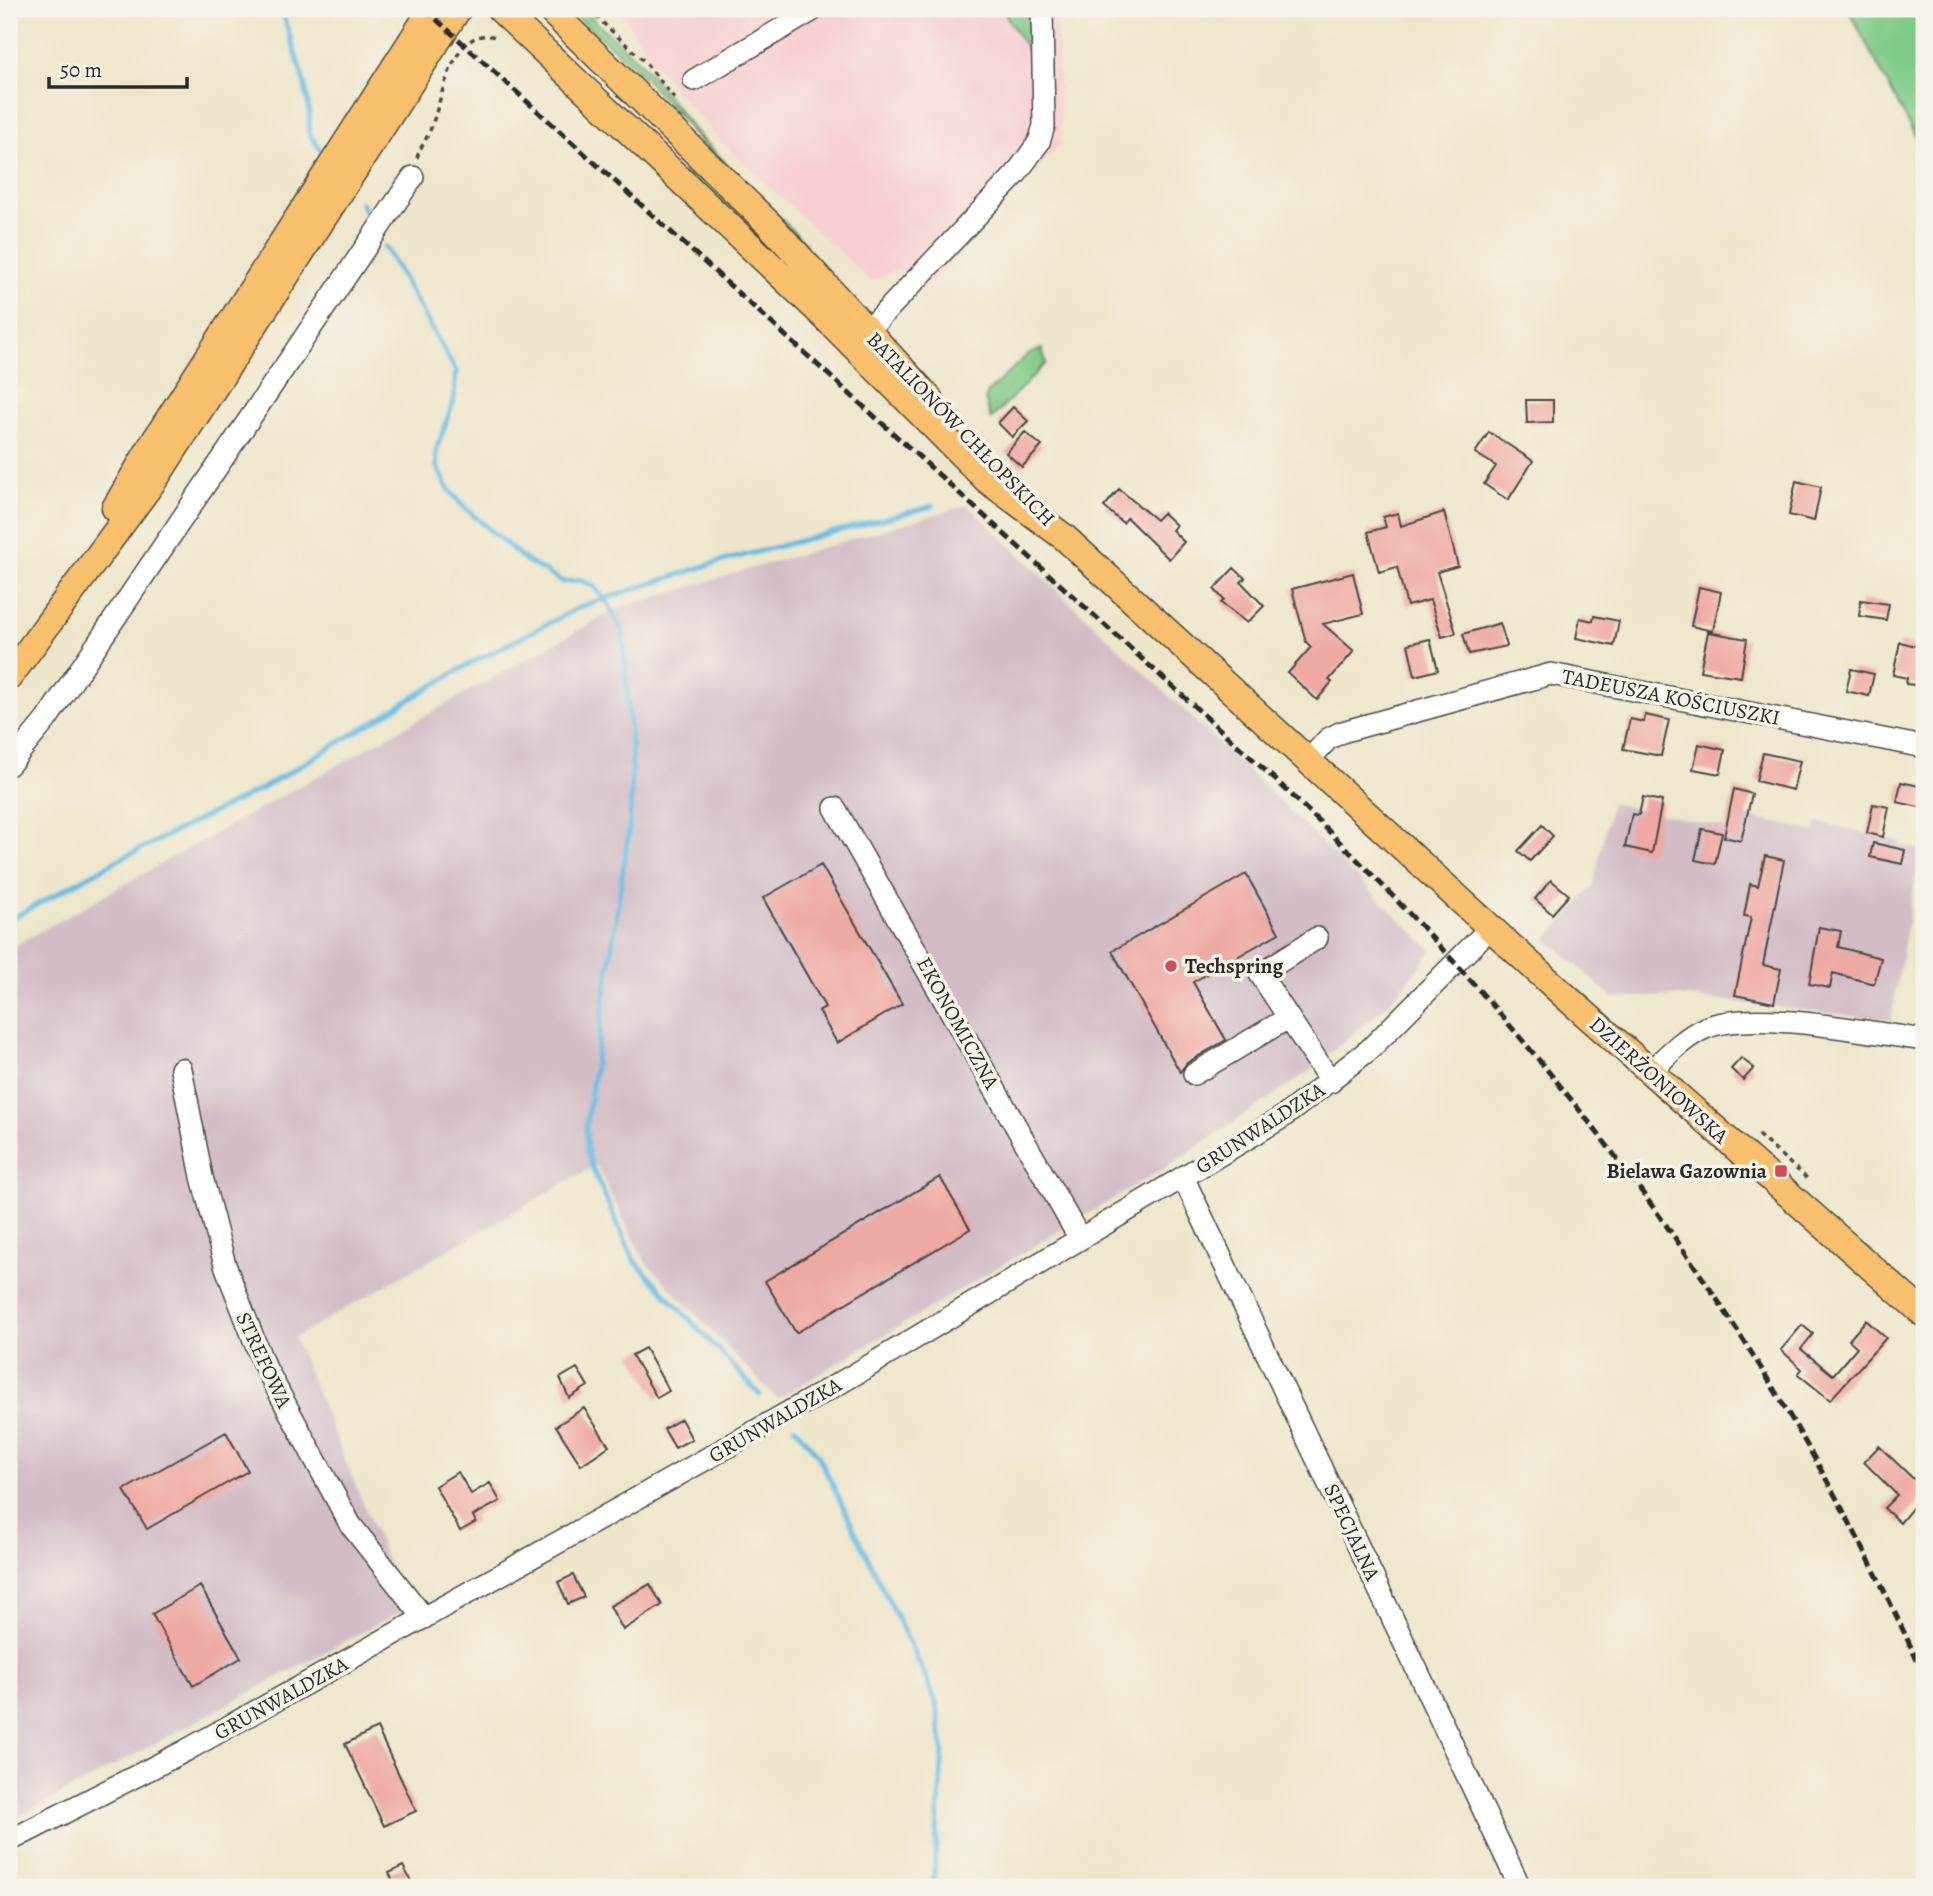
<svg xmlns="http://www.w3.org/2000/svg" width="1933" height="1896" viewBox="0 0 1933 1896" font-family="Alegreya,serif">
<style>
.built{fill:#f7cfd2}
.industrial{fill:#d2bdc6}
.green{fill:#7fca87;stroke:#557a59;stroke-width:2}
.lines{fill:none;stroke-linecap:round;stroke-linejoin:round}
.stream{stroke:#66bbe2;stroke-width:5}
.building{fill:#eea9a3}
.minor-casing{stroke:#484743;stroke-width:24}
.major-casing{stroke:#484743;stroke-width:29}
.path{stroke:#484743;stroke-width:3.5;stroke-dasharray:5 5;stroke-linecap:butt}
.minor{stroke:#fff;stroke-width:21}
.major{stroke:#f8bf6c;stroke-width:26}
.rail{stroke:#2b2b2b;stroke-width:5;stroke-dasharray:10 5;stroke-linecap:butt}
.poi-dot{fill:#d1495b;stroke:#f7f3e8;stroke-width:2.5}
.labels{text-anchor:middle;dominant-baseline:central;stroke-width:7;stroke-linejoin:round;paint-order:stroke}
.street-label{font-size:21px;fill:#2b2b2b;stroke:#f7f3e8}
.poi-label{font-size:21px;font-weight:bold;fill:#2b2b2b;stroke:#f7f3e8;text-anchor:start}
</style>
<rect width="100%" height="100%" fill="#f7f3e8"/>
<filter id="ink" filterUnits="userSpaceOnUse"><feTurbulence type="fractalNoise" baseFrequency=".0143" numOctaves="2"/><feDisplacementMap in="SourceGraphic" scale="14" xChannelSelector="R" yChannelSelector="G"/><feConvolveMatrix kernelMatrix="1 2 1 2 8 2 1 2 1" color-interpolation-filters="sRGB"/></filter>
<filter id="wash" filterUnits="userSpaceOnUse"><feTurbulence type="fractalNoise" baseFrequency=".00686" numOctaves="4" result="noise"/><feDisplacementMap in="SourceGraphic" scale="28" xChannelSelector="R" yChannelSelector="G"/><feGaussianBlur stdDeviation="1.57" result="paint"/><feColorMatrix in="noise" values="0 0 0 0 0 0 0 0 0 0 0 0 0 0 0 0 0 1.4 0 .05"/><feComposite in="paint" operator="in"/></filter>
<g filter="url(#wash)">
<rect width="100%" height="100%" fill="#ede6ca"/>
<path class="built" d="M618,9H1057L1061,143L925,290L898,269L872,282L717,138L661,72Z"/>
<path class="industrial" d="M967,505L1255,777L1432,951L1393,1000L1308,1072L1170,1165L777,1399L645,1261L596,1165L294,1338L407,1608L9,1822V949L618,608Z
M1611,803L1725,828L1729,812L1815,832L1817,822L1883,837L1901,842V846L1920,850L1891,1020L1679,996L1613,998L1547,939L1593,886Z"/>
<path class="green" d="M568,9H582L644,66L698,135L806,244C742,198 696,134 643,76C621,53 592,31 568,9Z
M1002,9H1029L1030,54Z
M1848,9H1924V153Z
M691,162L757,231L756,236L682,172Z
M1042,349L1046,363L991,419L985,399L988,392L1027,355Z"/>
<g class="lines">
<path class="stream" d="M282,9C292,50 313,90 309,133L322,152
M361,203L370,220
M385,247L456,371L454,400L436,451L437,467L449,490L465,508L525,560L563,582L581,580L594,587L609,604L623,633L632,759L630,822L586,1127L587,1152L594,1172L634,1260L760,1395
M9,920L114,862L263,788L464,667L582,606L715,563L933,506
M795,1427L818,1455L924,1673L937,1707L943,1750L933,1887"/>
</g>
<g id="blocks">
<path class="building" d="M1526,400H1553V422L1527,423Z
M1013,407L1028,421L1012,437L998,423Z
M1025,432L1042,446L1022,467L1006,453Z
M1489,432L1533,461L1508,500L1484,484L1496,466L1475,453Z
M1796,481L1821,487L1814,521L1789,515Z
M1119,489L1156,520L1163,513L1176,525L1172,530L1184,542L1169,559L1127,518L1123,523L1104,507Z
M1444,512L1458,566L1437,572L1456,633L1442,637L1430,600L1407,606L1397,567L1379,572L1368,532L1386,527L1383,517L1398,513L1401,526Z
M1234,568L1245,578L1241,582L1264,606L1247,623L1221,603L1224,600L1214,589Z
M1353,573L1363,614L1323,624L1354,651L1329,680L1332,682L1317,700L1288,673L1311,647L1306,642L1292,589Z
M1699,587L1721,592L1713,631L1691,626Z
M1861,600L1889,604L1886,620L1859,616Z
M1594,616L1619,621L1614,646L1576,638L1580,618L1593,621Z
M1500,623L1507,646L1469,654L1463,634Z
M1708,632L1747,639L1741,677L1700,671Z
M1430,639L1438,670L1415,676L1408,644Z
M1900,642L1924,648V686L1906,684L1907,678L1893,675Z
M1851,669L1874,674L1869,696L1846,691Z
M1645,715L1669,720L1661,756L1623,749L1630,719L1644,722Z
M1699,744L1725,750L1720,774L1693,769Z
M1763,753L1800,761L1793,790L1756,781Z
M1901,782L1924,787V808L1897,802Z
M1734,789L1752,794L1741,841L1724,837Z
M1643,797L1662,801L1652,853L1625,847L1632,814L1639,815Z
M1873,804L1889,807L1883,837L1867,833Z
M1542,825L1553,836L1530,861L1518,851Z
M1702,829L1722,833L1715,864L1695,860Z
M1873,843L1905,850L1902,864L1870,857Z
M1765,856L1784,860L1763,965L1781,969L1774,1003L1735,995L1751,917L1744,916L1750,884L1758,886Z
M821,865L902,1004L837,1043L819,1011L825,1007L763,898Z
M1246,874L1279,933L1193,982L1226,1040L1187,1063L1180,1072L1112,951Z
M1551,880L1569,895L1552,914L1535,899Z
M1819,927L1841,931L1838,947L1881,958L1874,984L1833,973L1830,988L1809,984Z
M1741,1058L1754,1068L1743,1080L1731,1069Z
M940,1177L970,1229L796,1333L765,1281Z
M1866,1320L1886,1338L1830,1400L1798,1374L1802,1369L1781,1350L1802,1325L1813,1334L1801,1349L1833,1375L1857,1347L1849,1340Z
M645,1348L669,1391L657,1398L632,1355Z
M577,1368L588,1386L569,1398L560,1378Z
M584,1408L609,1446L581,1465L556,1426Z
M681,1419L692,1439L675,1448L664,1429Z
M226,1432L248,1471L147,1529L124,1490Z
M1879,1446L1924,1489V1494L1900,1523L1884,1508L1897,1495L1864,1462Z
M458,1472L471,1494L490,1483L500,1501L473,1516L476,1522L460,1531L435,1486Z
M573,1575L584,1597L568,1604L558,1582Z
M650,1584L662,1605L623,1630L610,1606Z
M200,1586L241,1658L193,1686L152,1614Z
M377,1728L416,1811L384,1826L345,1744Z
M403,1866L411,1881L396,1887L389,1873Z"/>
</g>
</g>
<g filter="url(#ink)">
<use href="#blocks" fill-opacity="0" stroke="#484743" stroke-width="2"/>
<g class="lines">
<defs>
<path id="minor" d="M694,80L815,9
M857,342L1016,174L1039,142L1044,126L1042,9
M1308,761L1328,739L1342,732L1551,674L1924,747
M9,765L46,720L413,177
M835,808L1080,1239
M1317,938L1260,974L1331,1082
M181,1069L202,1177L225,1265L263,1363L350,1524L424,1618
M1650,1072C1667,1056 1683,1038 1705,1028C1752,1008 1871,1033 1924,1040
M1194,1074L1288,1018
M1183,1177L1520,1887
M9,1841L185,1751L627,1504L852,1376L1283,1117L1370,1049L1491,927"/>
<path id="major" d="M500,9L825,317L987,480L1064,537L1565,996L1924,1314
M549,9L770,225L929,398
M115,508L152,445L432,9
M9,677L157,476L458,9"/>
</defs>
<use href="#minor" class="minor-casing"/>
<use href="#major" class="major-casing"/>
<path class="path" d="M588,9L645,62L675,99
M417,158C420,147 427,139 431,128C442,100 453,21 498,38
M1758,1135L1810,1181"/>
<use href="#minor" class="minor"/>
<use href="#major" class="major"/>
<path class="rail" d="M425,9L1279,783C1550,1040 1772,1334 1924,1676"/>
</g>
</g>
<g class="poi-dot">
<circle cx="1171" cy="966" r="7"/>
<rect x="1774" y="1164" width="14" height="14" rx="3.5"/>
</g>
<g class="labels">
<g class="street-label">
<text transform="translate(961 429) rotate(46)">BATALIONÓW CHŁOPSKICH</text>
<text transform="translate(1671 697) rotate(11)">TADEUSZA KOŚCIUSZKI</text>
<text transform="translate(958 1023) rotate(61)">EKONOMICZNA</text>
<text transform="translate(1659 1080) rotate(42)">DZIERŻONIOWSKA</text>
<text transform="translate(1260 1128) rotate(-33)">GRUNWALDZKA</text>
<text transform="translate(264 1360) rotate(65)">STREFOWA</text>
<text transform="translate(775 1420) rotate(-30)">GRUNWALDZKA</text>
<text transform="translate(1352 1532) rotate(65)">SPECJALNA</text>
<text transform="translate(281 1698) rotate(-29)">GRUNWALDZKA</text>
</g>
<g class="poi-label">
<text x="1185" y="966">Techspring</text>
<text x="1767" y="1171" text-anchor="end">Bielawa Gazownia</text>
</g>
</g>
<rect width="1933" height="1896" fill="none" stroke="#f7f3e8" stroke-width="35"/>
<path d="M49 77v10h138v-10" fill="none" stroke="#2b2b2b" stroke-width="3.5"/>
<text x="60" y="77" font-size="21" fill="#2b2b2b" stroke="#f7f3e8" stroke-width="5" paint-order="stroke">50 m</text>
</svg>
